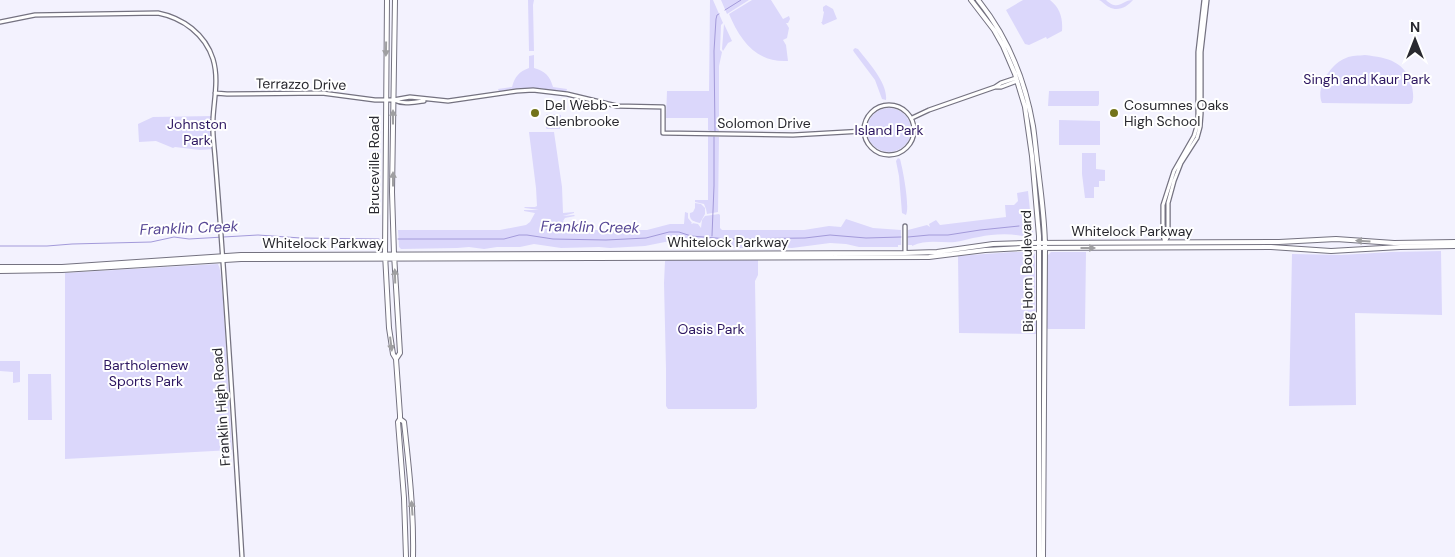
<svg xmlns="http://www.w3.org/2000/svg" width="1455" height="557" viewBox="0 0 1455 557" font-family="'DM Sans',sans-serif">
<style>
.green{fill:#dbd7fb}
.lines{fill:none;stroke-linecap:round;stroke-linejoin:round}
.stream{stroke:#a39ada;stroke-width:1}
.tertiary-casing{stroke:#747280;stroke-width:5.5}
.secondary-casing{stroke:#747280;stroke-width:6}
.tertiary{stroke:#fff;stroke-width:3}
.secondary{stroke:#fff;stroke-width:4}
.oneway{fill:#9f9fa1}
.poi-dot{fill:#73741a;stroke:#fff;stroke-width:2}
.labels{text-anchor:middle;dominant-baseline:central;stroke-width:4;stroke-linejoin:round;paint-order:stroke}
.park-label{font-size:14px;fill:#2d1761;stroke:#fff}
.street-label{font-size:14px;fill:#29292f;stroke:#fff}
.poi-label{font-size:14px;fill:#29292f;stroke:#fff;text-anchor:start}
.water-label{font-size:15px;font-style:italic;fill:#574795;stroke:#fff}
</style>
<rect width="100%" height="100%" fill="#f3f2fe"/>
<path class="green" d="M528,0H534L533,5L534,51H529Z
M710,0H713L723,23L721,25L720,50L722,52L719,66V132H713L708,130V118H666L667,91H709Z
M721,0H749L727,14Z
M752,0H771L783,19L789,16L790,19L788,23H786L789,28L787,38L783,40L786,45L788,61C756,63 740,40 729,14Z
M1023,0H1050C1060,8 1063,18 1062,31L1047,39L1046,37L1029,45L1025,44L1006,10Z
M1099,0H1106C1119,12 1121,0 1133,0C1127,7 1118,12 1109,7C1105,5 1102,1 1099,0Z
M826,5L833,9L837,19L823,25L821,22H822L824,12L823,11V7Z
M724,24L732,41L728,43L723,51L722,49Z
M855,48L858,49C868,62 888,83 886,100L882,99L875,80L854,52L853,50Z
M534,55V68C545,71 550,76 553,87L567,89L566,92L545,89L528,88L501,92L499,91L498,89L512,87C515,76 519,72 529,68V56Z
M1365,55C1388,58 1406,61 1412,87C1413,92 1414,98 1412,103L1409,104L1322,103C1315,88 1331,63 1346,58C1352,55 1359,56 1365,55Z
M1049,91H1099V104L1098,106H1048Z
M867 130a22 22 0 1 1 44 0a22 22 0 1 1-44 0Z
M547,114L561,115L560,129H547L546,128V115Z
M213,116L214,149L200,150L175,147L173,148L156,141L139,142L138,124L153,117Z
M1059,120L1100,121V145H1059Z
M529,132H554L562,187L563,213L574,212V213L563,216L574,215L575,216L565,218L563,221L566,225L575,230H647L670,224H684L685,212L688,213V218L692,223L691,224H693L692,223L698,224L701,228L702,220L705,216L719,214L720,215V228L722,230H804L829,226L841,227L846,219L873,228L901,230V245H898V247H859L846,244L830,243L792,248L779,247L740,248L719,247L716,248L675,240L645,246L610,248L599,247L561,248L534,244L520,247H497L484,249L469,247L457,248L401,249L399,247L398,230H500L526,225L530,222L535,213L524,211V210H539L525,208L524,207H535L537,206L536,188Z
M708,136L719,137L718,212L707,214L706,209L704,204L695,202V200H708Z
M1082,153H1096V169L1105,170V181H1099V187H1094V198H1085L1082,174Z
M898,158L900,159C903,170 910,207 906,215L902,213L899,176L896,161Z
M1028,191L1031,220L1033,221V235H1028L1026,237C1012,233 993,234 979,237C971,238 963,241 955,242C940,243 927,239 912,246V245H908V230L927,225L930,227L929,224L936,220L940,225L1006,217L1005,205H1014L1018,201L1017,193Z
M695,203L701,204L705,208V214L700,223C694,221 689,221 690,213L693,212L695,208Z
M1441,251L1442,315L1355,313L1356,405L1289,406L1292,254L1341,255L1391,252Z
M1013,252H1031L1035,254L1036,334L959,333L958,256Z
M1051,252H1086L1085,329H1048L1045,326L1048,255Z
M758,259V275L755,281L757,407L755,409H668L666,406V369L664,283L665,261L668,260Z
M218,264C222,272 221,288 223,298L232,450L65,459V273Z
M0,361H20V382L13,383V372L0,371Z
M28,374H51L52,420H28Z"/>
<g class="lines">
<path class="stream" d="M725,10L741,0
M715,132L714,51L716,19L717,15L719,14
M712,236L714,186V137
M908,237L929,235H948L980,230L1019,226
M398,239H504L519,235H527L553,239L606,240L646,238L669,232H679L691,236L728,239L805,238L830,235L866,238L901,237
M0,246H47L72,244L151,242L174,237L189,239L258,235L301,238L379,239"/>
<defs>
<path id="tertiary" d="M0,22L35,15L158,13C183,18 205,34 213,59C219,79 214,99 213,119C212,132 214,144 215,157C226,290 234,424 242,557
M996,87H1001L1017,81
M215,93L227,94L322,93L375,100H393L410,97L448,101L517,91L533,90L567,94L617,106L663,107V133L793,135L864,131
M394,100C404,105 414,102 424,101
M864 130a25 25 0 1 1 50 0a25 25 0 1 1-50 0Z
M912,118L929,110L995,87L1001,83L1016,78
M1165,242L1163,236V205L1174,171L1194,136L1198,123V52L1204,0
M1165,242L1168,236V203L1174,181L1181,163L1197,138L1200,127L1201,114V52L1207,0
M905,253V226"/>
<path id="secondary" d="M387,0L385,254L389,328L393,354L396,359L400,415V419L404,422C409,467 414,512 413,557
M395,0L392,192L394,254L400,353L396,359
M971,0L994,30L1003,46L1015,74L1025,107L1032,156L1039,236V557
M978,0C1007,36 1025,80 1033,126C1035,139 1036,154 1038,168C1041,195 1045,221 1045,248L1043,557
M0,267H62L241,255L905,253L937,252L993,244L1024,243L1279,242L1336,239L1394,243L1455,242
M0,271L62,270L241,259L929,257L985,250L1023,248L1271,247L1331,251L1400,247L1455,246
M400,419L398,422L404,498L406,557"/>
</defs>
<use href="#tertiary" class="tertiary-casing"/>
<use href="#secondary" class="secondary-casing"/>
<use href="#tertiary" class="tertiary"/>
<use href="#secondary" class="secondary"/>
</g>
<defs><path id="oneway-solid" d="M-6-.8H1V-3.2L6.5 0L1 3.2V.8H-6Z" transform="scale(1.25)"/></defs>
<g class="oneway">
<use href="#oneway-solid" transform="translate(386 49) rotate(91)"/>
<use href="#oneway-solid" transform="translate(393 117) rotate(-90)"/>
<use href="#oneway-solid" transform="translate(393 179) rotate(-90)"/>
<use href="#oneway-solid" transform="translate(1363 241) rotate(-176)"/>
<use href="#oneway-solid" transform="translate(1088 248)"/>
<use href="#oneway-solid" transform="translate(395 276) rotate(-92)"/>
<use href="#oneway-solid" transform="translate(391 344) rotate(83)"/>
<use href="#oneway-solid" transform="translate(412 508) rotate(-94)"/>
</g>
<g class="poi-dot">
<circle cx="535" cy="113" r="5"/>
<circle cx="1114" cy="113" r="5"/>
</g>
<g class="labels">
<g class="park-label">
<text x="1367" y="79">Singh and Kaur Park</text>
<text x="197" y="124">Johnston<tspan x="197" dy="16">Park</tspan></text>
<text x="889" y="130">Island Park</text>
<text x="711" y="329">Oasis Park</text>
<text x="146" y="365">Bartholemew<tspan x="146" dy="16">Sports Park</tspan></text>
</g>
<g class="street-label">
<text transform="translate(301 84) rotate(1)">Terrazzo Drive</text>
<text x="764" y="123">Solomon Drive</text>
<text transform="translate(374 165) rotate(-90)">Bruceville Road</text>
<text x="1132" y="231">Whitelock Parkway</text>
<text x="728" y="242">Whitelock Parkway</text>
<text x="323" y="243">Whitelock Parkway</text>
<text transform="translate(1027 271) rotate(-91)">Big Horn Boulevard</text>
<text transform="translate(221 407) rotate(-94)">Franklin High Road</text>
</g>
<g class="poi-label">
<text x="545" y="105">Del Webb -<tspan x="545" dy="16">Glenbrooke</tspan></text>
<text x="1124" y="105">Cosumnes Oaks<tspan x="1124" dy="16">High School</tspan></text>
</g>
<g class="water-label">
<text transform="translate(590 227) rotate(1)">Franklin Creek</text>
<text transform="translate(189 228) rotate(-2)">Franklin Creek</text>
</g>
</g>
<g transform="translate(1415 40)" stroke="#ffffff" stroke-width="4" paint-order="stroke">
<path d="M0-4L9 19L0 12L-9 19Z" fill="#29292f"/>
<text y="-8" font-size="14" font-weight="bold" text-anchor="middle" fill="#29292f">N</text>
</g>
</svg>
